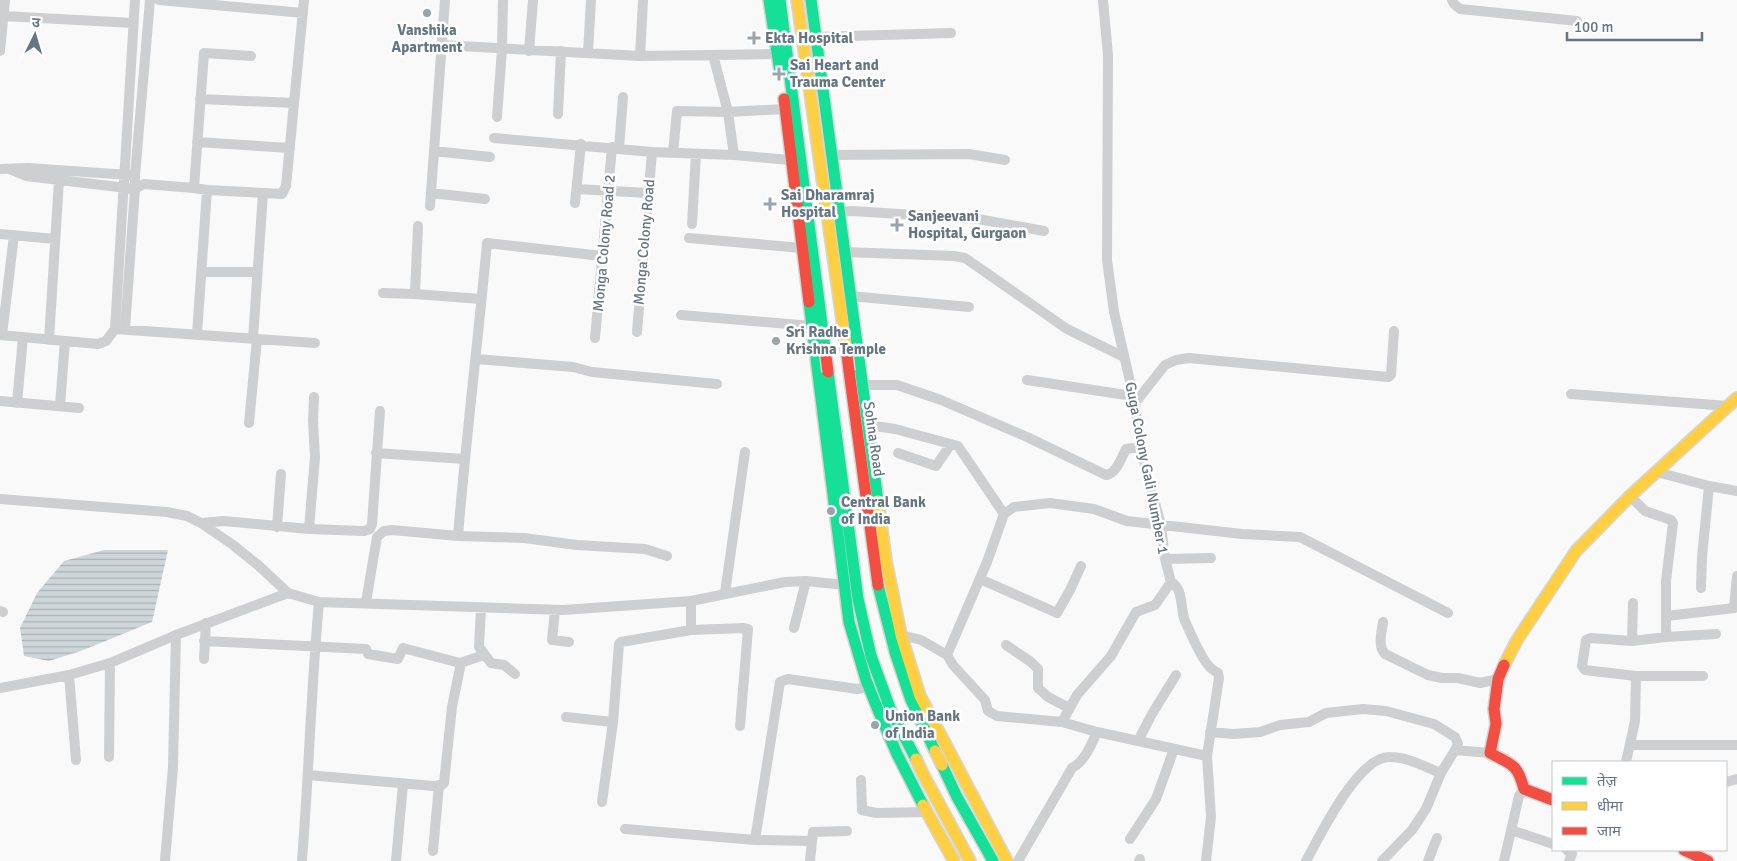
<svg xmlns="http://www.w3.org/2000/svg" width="1737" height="861" viewBox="0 0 1737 861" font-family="Signika,'Noto Sans Devanagari',sans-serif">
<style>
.water{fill:url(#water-rules)}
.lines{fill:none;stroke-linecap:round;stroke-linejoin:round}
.fast-casing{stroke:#d5d6d7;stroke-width:14}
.slow-casing{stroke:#d5d6d7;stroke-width:14}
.jam-casing{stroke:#d5d6d7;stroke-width:14}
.street{stroke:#cecfd0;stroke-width:10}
.fast{stroke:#16e098;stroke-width:11}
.slow{stroke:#ffcf43;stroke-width:11}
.jam{stroke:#f24e42;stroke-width:11}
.slow-bridge-casing{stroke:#d5d6d6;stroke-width:14;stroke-linecap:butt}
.jam-bridge-casing{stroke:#d5d6d6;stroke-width:14;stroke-linecap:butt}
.slow-bridge{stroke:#ffcf43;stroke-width:11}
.jam-bridge{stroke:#f24e42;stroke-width:11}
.poi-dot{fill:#99a4ac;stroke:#fff;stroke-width:2}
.labels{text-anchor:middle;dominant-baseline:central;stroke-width:5;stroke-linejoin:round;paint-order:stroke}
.poi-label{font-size:15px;font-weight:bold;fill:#657683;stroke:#fff;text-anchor:start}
.street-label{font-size:15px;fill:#657683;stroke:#fff}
</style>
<defs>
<pattern id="water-rules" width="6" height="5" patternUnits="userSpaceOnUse" patternTransform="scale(1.25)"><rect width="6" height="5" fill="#ced6d9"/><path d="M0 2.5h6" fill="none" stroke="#abb2b5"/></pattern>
</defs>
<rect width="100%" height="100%" fill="#f9f9f9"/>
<path class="water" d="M104,550H168L152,622L81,651L49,661L24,656L20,628L37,593L64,561Z"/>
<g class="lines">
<defs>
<path id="fast" d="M769,0L780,72
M780,0L825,348
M811,0L878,501
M809,302L849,622L866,680L878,710L897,754L923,805
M828,372L858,599L871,656L891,711L916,759
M878,585L895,652L911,700L935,751
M942,765L957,797L993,861"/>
<path id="slow" d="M797,0L846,347
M878,501L886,561L901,635L920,696L1007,861
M1504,665L1517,640L1576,551L1630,496L1737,398
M923,774L970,861
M923,805L954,861"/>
<path id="jam" d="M784,99L809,302
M849,371L878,585
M1504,665L1498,679L1494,709L1496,724L1490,753C1512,765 1517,763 1524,789L1553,800
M1684,850L1708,861"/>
</defs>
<use href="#fast" class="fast-casing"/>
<use href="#slow" class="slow-casing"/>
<use href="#jam" class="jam-casing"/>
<path class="street" d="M159,0L303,13
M1103,0L1108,55L1107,260L1109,275L1114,312L1135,403L1140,447L1161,525L1165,559L1171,582C1184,589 1180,609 1185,621C1189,630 1202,660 1209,666C1211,669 1215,671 1218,673L1219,678L1207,756L1211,817L1206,861
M1452,0L1454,4L1460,9L1577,21
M3,16L133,23
M815,37L951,33
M441,45L640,56L778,54
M0,51L5,0
M529,51L533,0
M588,53L591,0
M713,55L728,112L734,155
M640,56L643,0
M200,99L294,103
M558,114L561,51
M497,117L502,49L503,0
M494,138L652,152L734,155L790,160
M197,142L290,148
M619,148L623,97
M434,151L490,157
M673,153L677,111L728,112L785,109
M831,155L969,154L1005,160
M0,169L28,168L129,175
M9,169L26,176L135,189L144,184L194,188L207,190L282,194L286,186L304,0
M194,188L204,53L251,56
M577,189L648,193
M431,193L485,199
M575,203L581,144
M430,206L445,0
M839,212L852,211L978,219L1044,231
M692,224L696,154
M418,226L415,294L481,299
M0,234L55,239
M689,238L802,248
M844,252L954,256L965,258L1067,329L1124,357
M202,272H257
M383,293L415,294
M850,296L969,307
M681,315L812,326
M115,329L135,0
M125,329L135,189V175L150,0
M637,332L652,152
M197,334L207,190
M0,335L98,344L106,341L115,329L315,343
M2,335L14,235
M595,338L612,147
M253,339L263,193
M49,340L59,180
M476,359L573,367L592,372L717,384
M1027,380L1133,396
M862,385H897L941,400L1027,437L1106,475C1117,473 1121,458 1126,449L1140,447
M1571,394L1728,406
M0,401L79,408
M17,403L23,337
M1135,403L1165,365L1176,360L1189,358L1388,377L1391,375L1394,331
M60,406L65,341
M249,423L257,339
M868,425L895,429L958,446L1004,514
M376,453L464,459
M898,453L936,466L951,444
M1657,472L1709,486L1702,557L1701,588
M1709,486L1737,491
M1630,496L1645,511L1671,520L1673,523L1666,581V637
M0,499L167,512L187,516L201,523L233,545L258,565L288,593L319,602L563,610L691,601L785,582L806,581L845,585
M201,523L224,521L309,529L364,531L370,529L372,524L380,411
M277,527L281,474
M309,529L315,457L313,421L314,397
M458,536C466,438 478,341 487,243L602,256
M1165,559L1211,558
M980,579L1057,613L1070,590L1081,566
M725,593L745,452
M691,601V630
M366,602L377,537L384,531L392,530L458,536L524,538L577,545L645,549L667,556
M481,608L479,647L491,663L504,665L515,674
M555,610L552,640L569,642
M0,611L3,612
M1667,616L1734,608L1737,576
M1383,622C1382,632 1377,645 1385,654L1428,675L1442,678H1458L1480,683L1498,679
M794,628L806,581
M901,635L921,640L947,655L953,665L985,700L988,711L997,716L1062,722L1097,732L1207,756
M204,641L366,649L368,654L398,659L403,648L460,663V668L452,707L444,783L442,785L433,786L308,775
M1632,641L1633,603
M1006,645L1031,662L1038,669V688L1048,697L1069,708
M947,655L987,562L1004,514L1014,507L1050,503L1094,509L1127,521L1242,534L1300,537L1448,613
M204,659L206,623
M460,663L484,655
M69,675L76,760
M1703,676H1636L1585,670L1582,666L1586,640L1591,638L1632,641L1666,637L1716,634
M0,688L69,675L110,663L176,635L288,593
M566,717L613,722
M1062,722L1077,695L1111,656L1136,612L1155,605L1171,582
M1210,732L1233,734L1260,732L1280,725L1309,722L1326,713L1363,709L1386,711L1434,724L1455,737L1458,744L1455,750
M1138,741L1152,714L1176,675
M1630,745H1737
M109,757L110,663
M1626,762L1635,721L1636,676
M861,780L862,810L876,813L927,812
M1726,782L1737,779
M602,802L613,722L619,644L621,642L691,630L744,628L748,629L740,726
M625,829L755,840L812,841
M1511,830L1553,844
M1130,839L1156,799L1174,749
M755,840L780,682L788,679L857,689L869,687
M1567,850L1572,854L1569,861
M433,851L439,785
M302,860C309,774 311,688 319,602
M165,861L173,767L176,635
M396,861L403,784
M810,861L813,832L847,831
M1018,861L1072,768C1085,761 1091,745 1097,732
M1139,861L1140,859
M1306,861C1320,836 1358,756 1390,757C1408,757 1425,767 1441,773
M1382,861L1412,830L1426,809L1441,773L1455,750L1490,753
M1428,861L1437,838
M1504,861L1519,796L1524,789"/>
<use href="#fast" class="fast"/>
<use href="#slow" class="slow"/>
<use href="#jam" class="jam"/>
<defs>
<path id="slow-bridge" d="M935,751L942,765
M916,759L923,774"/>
<path id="jam-bridge" d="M846,347L849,371
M825,348L828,372"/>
</defs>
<use href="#slow-bridge" class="slow-bridge-casing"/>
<use href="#jam-bridge" class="jam-bridge-casing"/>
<use href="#slow-bridge" class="slow-bridge"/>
<use href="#jam-bridge" class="jam-bridge"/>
</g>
<g class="poi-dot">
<circle cx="427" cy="13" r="5"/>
<path d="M751.5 30.5h5v5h5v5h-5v5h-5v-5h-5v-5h5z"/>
<path d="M776.5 66.5h5v5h5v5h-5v5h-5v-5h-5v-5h5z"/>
<path d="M767.5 196.5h5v5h5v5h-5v5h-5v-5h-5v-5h5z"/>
<path d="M894.5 217.5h5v5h5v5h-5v5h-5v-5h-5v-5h5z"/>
<circle cx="776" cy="341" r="5"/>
<circle cx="831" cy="511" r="5"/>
<circle cx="875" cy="725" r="5"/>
</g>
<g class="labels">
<g class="poi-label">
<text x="427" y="30" text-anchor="middle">Vanshika<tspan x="427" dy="17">Apartment</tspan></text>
<text x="765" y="38">Ekta Hospital</text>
<text x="790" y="65">Sai Heart and<tspan x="790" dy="17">Trauma Center</tspan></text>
<text x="781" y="195">Sai Dharamraj<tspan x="781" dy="17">Hospital</tspan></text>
<text x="908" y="216">Sanjeevani<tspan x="908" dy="17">Hospital, Gurgaon</tspan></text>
<text x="786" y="332">Sri Radhe<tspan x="786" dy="17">Krishna Temple</tspan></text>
<text x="841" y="502">Central Bank<tspan x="841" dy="17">of India</tspan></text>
<text x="885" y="716">Union Bank<tspan x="885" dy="17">of India</tspan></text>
</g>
<g class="street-label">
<text transform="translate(644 242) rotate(-85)">Monga Colony Road</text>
<text transform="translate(604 243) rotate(-85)">Monga Colony Road 2</text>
<text transform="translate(874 439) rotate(82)">Sohna Road</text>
<text transform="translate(1147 468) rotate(79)">Guga Colony Gali Number 1</text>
</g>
</g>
<rect x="1552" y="761" width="175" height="90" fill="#ffffff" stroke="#c1c8cd"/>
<rect x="1562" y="777" width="25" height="8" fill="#16e098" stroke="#c1c8cd"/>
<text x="1597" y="786" font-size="15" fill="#657683">तेज़</text>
<rect x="1562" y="802" width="25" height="8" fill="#ffcf43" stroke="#c1c8cd"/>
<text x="1597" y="811" font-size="15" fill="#657683">धीमा</text>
<rect x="1562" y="827" width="25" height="8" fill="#f24e42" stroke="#c1c8cd"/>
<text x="1597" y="836" font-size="15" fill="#657683">जाम</text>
<g transform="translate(35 35) rotate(5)" stroke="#ffffff" stroke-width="4" paint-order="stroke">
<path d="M0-4L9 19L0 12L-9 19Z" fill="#657683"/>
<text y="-8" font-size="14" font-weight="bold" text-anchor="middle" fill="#657683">उ</text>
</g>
<path d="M1567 32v8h135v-8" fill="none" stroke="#657683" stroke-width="2.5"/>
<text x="1574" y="32" font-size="15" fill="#657683" stroke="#ffffff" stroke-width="4" paint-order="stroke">100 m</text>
</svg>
